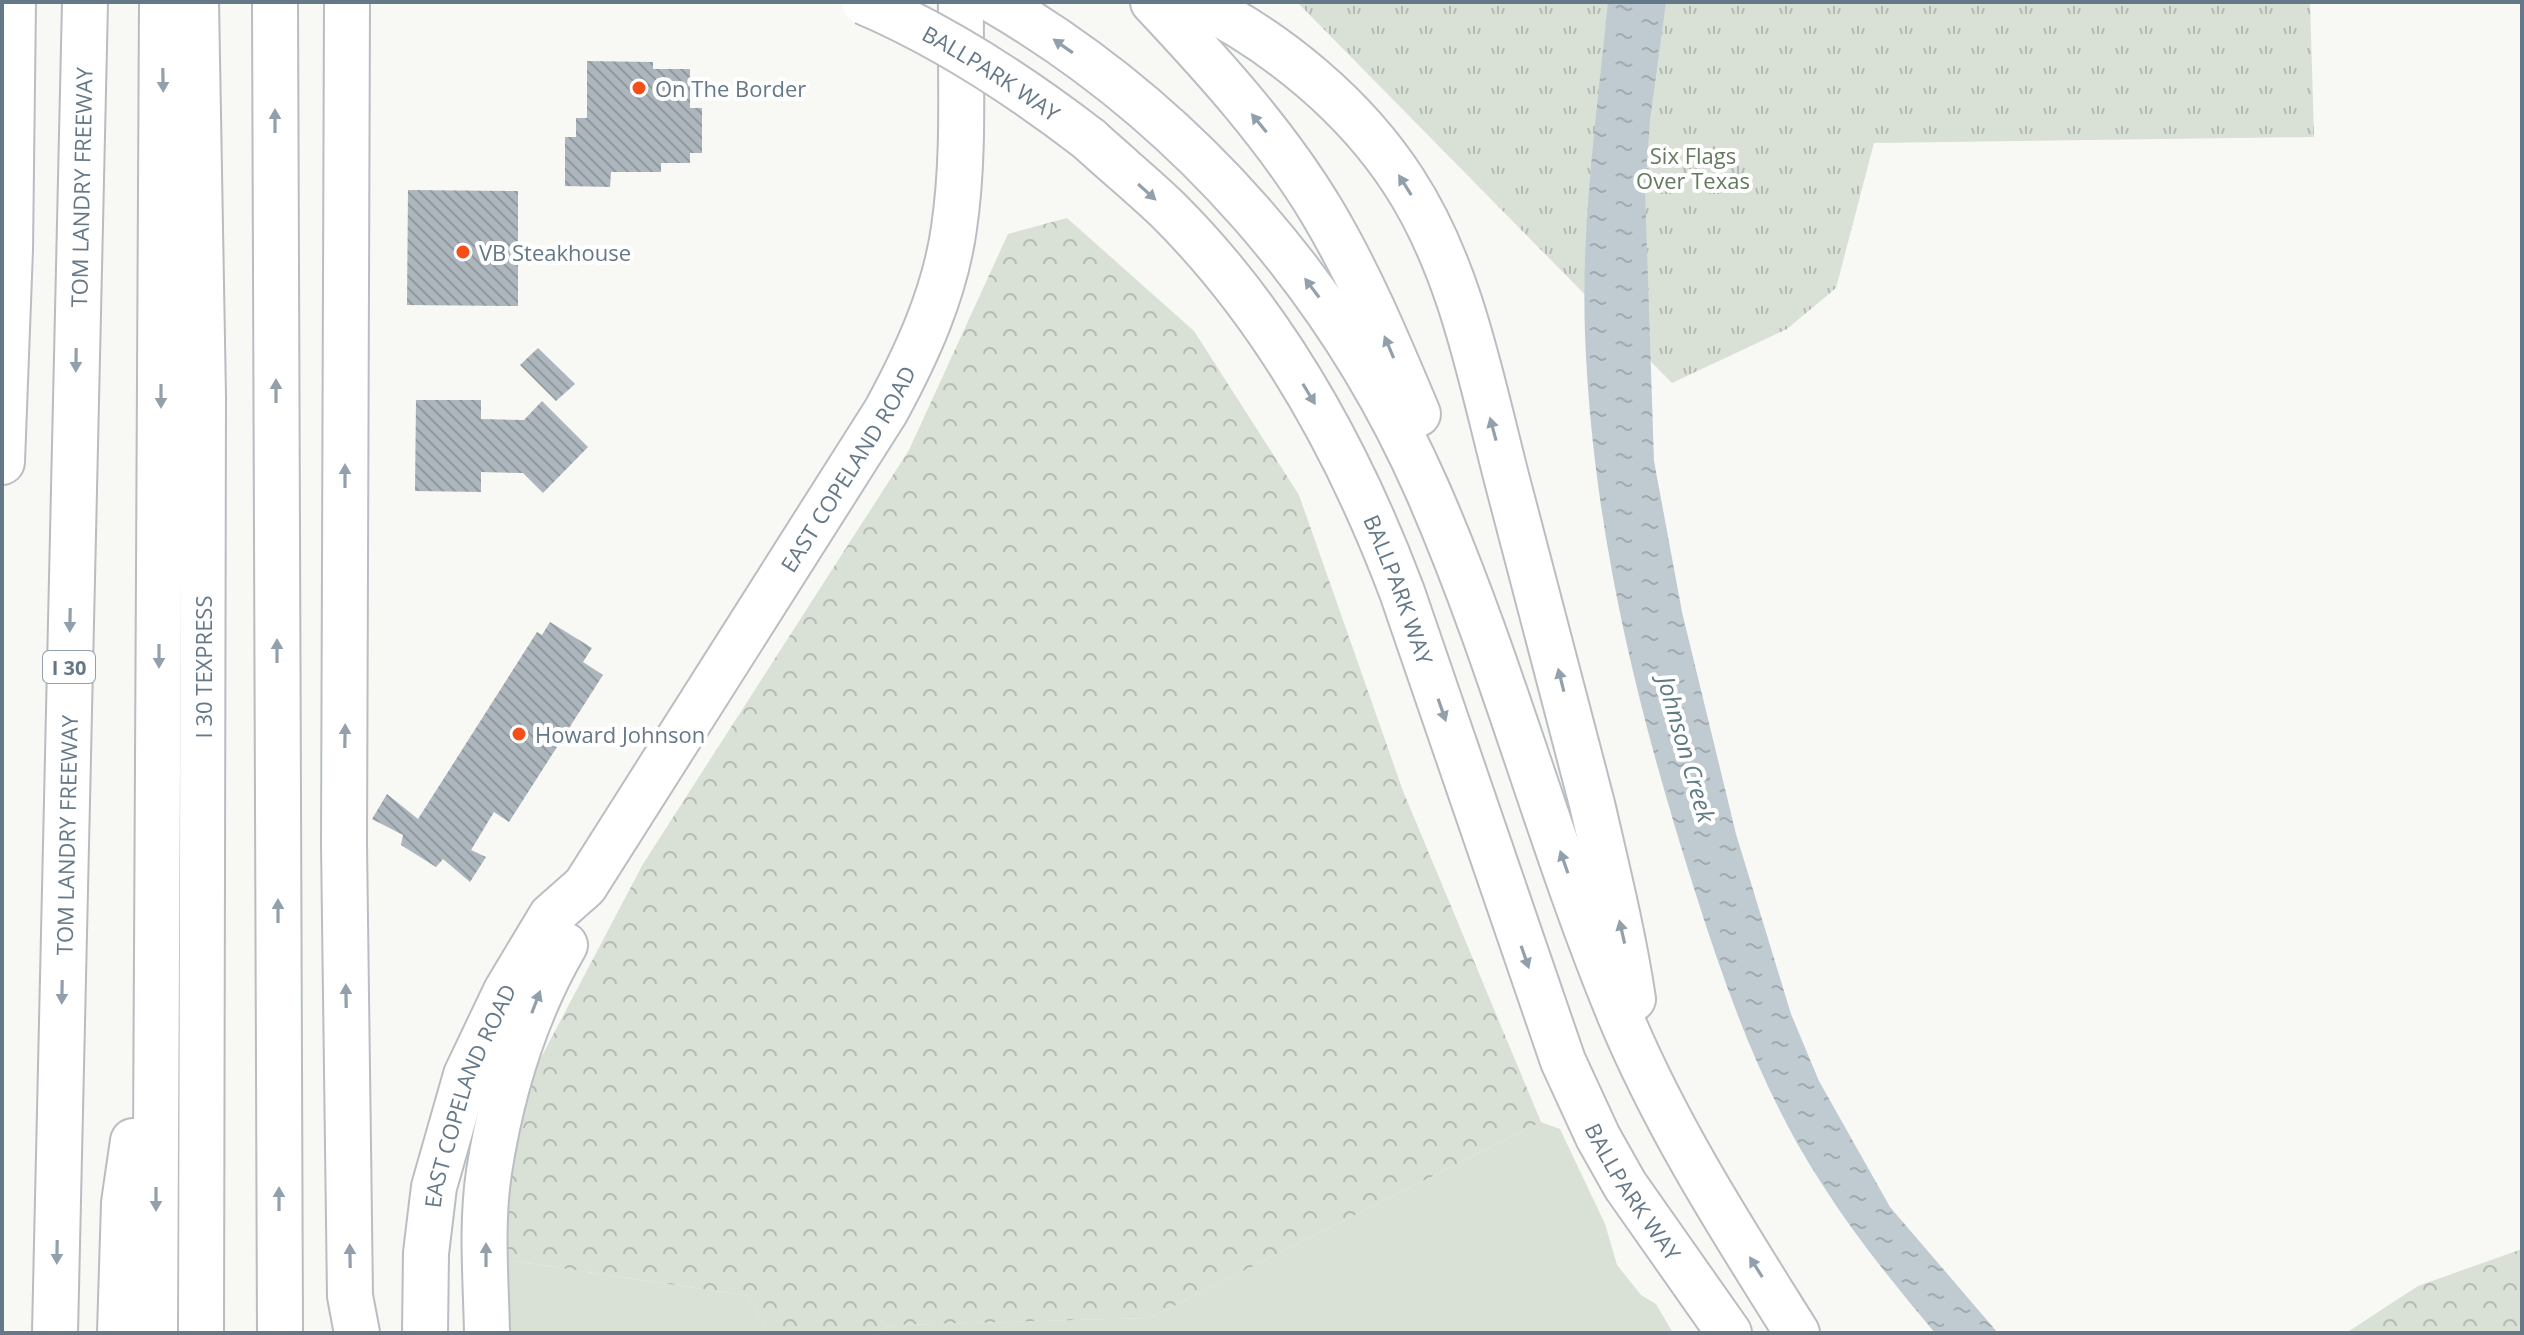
<svg xmlns="http://www.w3.org/2000/svg" width="2524" height="1335" viewBox="0 0 2524 1335" font-family="'Open Sans',sans-serif">
<style>
.green{fill:#d9e0d5}
.forest{fill:url(#forest-crowns)}
.park{fill:url(#park-tufts)}
.water{fill:url(#water-ripples)}
.building{fill:url(#building-back-hatch)}
.lines{fill:none;stroke-linecap:round;stroke-linejoin:round}
.major-casing{stroke:#babec2;stroke-width:48}
.highway-casing{stroke:#b9bdc0;stroke-width:48}
.major{stroke:#fff;stroke-width:44}
.highway{stroke:#fff;stroke-width:44}
.major-bridge-casing{stroke:#babec2;stroke-width:48;stroke-linecap:butt}
.major-bridge{stroke:#fff;stroke-width:44}
.oneway{fill:#92a0ac}
.poi-dot{fill:#f44f18;stroke:#fff;stroke-width:3}
.labels{text-anchor:middle;dominant-baseline:central;stroke-width:8;stroke-linejoin:round;paint-order:stroke}
.shield{fill:#fff;stroke:#92a0ac;stroke-width:2}
.shield-label{font-size:20px;font-weight:bold;fill:#647888}
.street-label{font-size:22px;fill:#647888;stroke:#fff}
.poi-label{font-size:22px;fill:#647888;stroke:#fff;text-anchor:start}
.park-label{font-size:22px;fill:#647a5f;stroke:#fff}
.water-label{font-size:24px;font-style:italic;fill:#5f7a84;stroke:#fff}
</style>
<defs>
<pattern id="forest-crowns" width="20" height="18" patternUnits="userSpaceOnUse" patternTransform="scale(2)"><rect width="20" height="18" fill="#d9e0d5"/><path d="M2 6a3 3 0 1 1 6 0M12 15a3 3 0 1 1 6 0" fill="none" stroke="#b4bab3"/></pattern>
<pattern id="park-tufts" width="24" height="20" patternUnits="userSpaceOnUse" patternTransform="scale(2)"><rect width="24" height="20" fill="#d9e0d5"/><path d="M3 7l-1-3M5 7V3M7 7l1-3M15 17l-1-3M17 17v-4M19 17l1-3" fill="none" stroke="#b4bab3"/></pattern>
<pattern id="water-ripples" width="26" height="14" patternUnits="userSpaceOnUse" patternTransform="scale(2)"><rect width="26" height="14" fill="#c0cbd1"/><path d="M2 4q2-2 4 0t4 0M15 11q2-2 4 0t4 0" fill="none" stroke="#a0aaaf"/></pattern>
<pattern id="building-back-hatch" width="6" height="6" patternUnits="userSpaceOnUse" patternTransform="scale(2)"><rect width="6" height="6" fill="#adb6bc"/><path d="M-1 5l2 2M0 0l6 6M5-1l2 2" fill="none" stroke="#90999f"/></pattern>
</defs>
<rect width="100%" height="100%" fill="#f8f8f4"/>
<path class="green" d="M1541,1122L1560,1129L1605,1224L1617,1265L1641,1295L1656,1304L1673,1333H864L897,1325L1150,1318Z
M500,1259L749,1296L768,1333H506Z"/>
<path class="forest" d="M1067,218L1194,331L1299,495L1403,791L1541,1122L1150,1318L897,1325L864,1333H768L749,1296L500,1259L525,1088L643,864L909,450L1008,234Z
M2522,1249V1333H2346L2418,1286Z"/>
<path class="park" d="M1297,2H2310L2314,137L1874,143L1836,288L1787,329L1672,383Z"/>
<path class="water" d="M1608,2H1666L1650,120L1645,191L1654,461L1682,612L1736,834L1791,1014L1819,1081L1890,1207L1998,1333H1935C1894,1284 1854,1235 1820,1181C1761,1090 1724,984 1692,882C1635,702 1592,523 1585,334C1581,222 1597,113 1608,2Z"/>
<path class="building" d="M587,61L653,62V69H690V108H702V153H690V163H661V172H611L610,187L565,186V137H576V118H587Z
M408,190L518,191V306L407,305Z
M538,348L575,384L556,401L520,365Z
M416,400H481V419L524,420L542,401L588,447L543,493L523,473L481,472V492L415,491Z
M550,622L592,648L583,662L603,675L509,822L494,812L471,850L486,857L470,882L443,859L436,867L401,845L403,835L372,819L387,794L418,819L537,632L542,635Z"/>
<g class="lines">
<defs>
<g id="major">
<path d="M347,2L344,844L350,1296L357,1333"/>
<path d="M996,2C1187,114 1338,287 1427,489C1502,660 1548,841 1619,1013C1666,1127 1732,1229 1797,1333"/>
<path d="M1153,2C1214,67 1275,134 1321,210C1360,275 1389,345 1418,414"/>
<path d="M1197,2C1277,42 1355,106 1404,182C1464,274 1483,391 1511,495C1539,598 1566,701 1592,804C1607,869 1623,933 1633,999"/>
<path id="s1" d="M1089,139C1115,163 1142,185 1167,209C1275,316 1349,451 1402,592L1563,1061L1598,1137L1625,1185L1729,1333"/>
<path d="M2,462L10,249L13,2"/>
<path id="s2" d="M425,1333L426,1253L434,1187L466,1075L506,991L551,916L585,886L886,411C917,354 945,293 954,228C965,154 960,77 961,2"/>
<path d="M487,1333C486,1280 481,1225 489,1172C501,1094 525,1014 565,945"/>
</g>
<g id="highway">
<path d="M196,2L203,397L201,1333"/>
<path d="M275,2L280,1333"/>
<path id="s3" d="M55,1333L85,2"/>
<path d="M120,1333L124,1203L133,1141"/>
<path d="M155,1333L162,2"/>
</g>
</defs>
<use href="#major" class="major-casing"/>
<use href="#highway" class="highway-casing"/>
<use href="#major" class="major"/>
<use href="#highway" class="highway"/>
<defs>
<g id="major-bridge">
<path id="s4" d="M864,2C946,37 1020,86 1089,139"/>
</g>
</defs>
<use href="#major-bridge" class="major-bridge-casing"/>
<use href="#major-bridge" class="major-bridge"/>
</g>
<defs><path id="oneway-solid" d="M-6-.8H1V-3.2L6.5 0L1 3.2V.8H-6Z" transform="scale(2)"/></defs>
<g class="oneway">
<use href="#oneway-solid" transform="translate(1063 46) rotate(-145)"/>
<use href="#oneway-solid" transform="translate(163 80) rotate(89)"/>
<use href="#oneway-solid" transform="translate(275 121) rotate(-90)"/>
<use href="#oneway-solid" transform="translate(1259 123) rotate(-129)"/>
<use href="#oneway-solid" transform="translate(1405 185) rotate(-122)"/>
<use href="#oneway-solid" transform="translate(1147 192) rotate(42)"/>
<use href="#oneway-solid" transform="translate(1312 288) rotate(-127)"/>
<use href="#oneway-solid" transform="translate(1389 347) rotate(-113)"/>
<use href="#oneway-solid" transform="translate(76 360) rotate(91)"/>
<use href="#oneway-solid" transform="translate(276 391) rotate(-90)"/>
<use href="#oneway-solid" transform="translate(1309 394) rotate(59)"/>
<use href="#oneway-solid" transform="translate(161 396) rotate(90)"/>
<use href="#oneway-solid" transform="translate(1493 429) rotate(-105)"/>
<use href="#oneway-solid" transform="translate(345 476) rotate(-90)"/>
<use href="#oneway-solid" transform="translate(70 620) rotate(91)"/>
<use href="#oneway-solid" transform="translate(277 651) rotate(-90)"/>
<use href="#oneway-solid" transform="translate(159 656) rotate(90)"/>
<use href="#oneway-solid" transform="translate(1561 680) rotate(-104)"/>
<use href="#oneway-solid" transform="translate(1442 710) rotate(71)"/>
<use href="#oneway-solid" transform="translate(345 736) rotate(-89)"/>
<use href="#oneway-solid" transform="translate(1564 862) rotate(-109)"/>
<use href="#oneway-solid" transform="translate(278 911) rotate(-90)"/>
<use href="#oneway-solid" transform="translate(1622 932) rotate(-103)"/>
<use href="#oneway-solid" transform="translate(1525 957) rotate(71)"/>
<use href="#oneway-solid" transform="translate(62 992) rotate(91)"/>
<use href="#oneway-solid" transform="translate(346 996) rotate(-91)"/>
<use href="#oneway-solid" transform="translate(536 1002) rotate(-69)"/>
<use href="#oneway-solid" transform="translate(156 1199) rotate(90)"/>
<use href="#oneway-solid" transform="translate(279 1199) rotate(-90)"/>
<use href="#oneway-solid" transform="translate(57 1252) rotate(91)"/>
<use href="#oneway-solid" transform="translate(486 1255) rotate(-90)"/>
<use href="#oneway-solid" transform="translate(350 1256) rotate(-91)"/>
<use href="#oneway-solid" transform="translate(1756 1267) rotate(-122)"/>
</g>
<g class="poi-dot">
<circle cx="639" cy="88" r="8"/>
<circle cx="463" cy="252" r="8"/>
<circle cx="519" cy="734" r="8"/>
</g>
<g class="labels">
<rect class="shield" x="43" y="651" width="52" height="32" rx="6"/>
<g class="shield-label">
<text x="69" y="667">I 30</text>
</g>
<g class="street-label">
<text stroke="none"><textPath href="#s4" startOffset="146">BALLPARK WAY</textPath></text>
<text stroke="none"><textPath href="#s3" startOffset="1146">TOM LANDRY FREEWAY</textPath></text>
<text stroke="none"><textPath href="#s2" startOffset="982">EAST COPELAND ROAD</textPath></text>
<text stroke="none"><textPath href="#s1" startOffset="554">BALLPARK WAY</textPath></text>
<text transform="translate(203 667) rotate(-90)">I 30 TEXPRESS</text>
<text stroke="none"><textPath href="#s3" startOffset="498">TOM LANDRY FREEWAY</textPath></text>
<text stroke="none"><textPath href="#s2" startOffset="244">EAST COPELAND ROAD</textPath></text>
<text stroke="none"><textPath href="#s1" startOffset="1202">BALLPARK WAY</textPath></text>
</g>
<g class="poi-label">
<text x="655" y="88">On The Border</text>
<text x="479" y="252">VB Steakhouse</text>
<text x="535" y="734">Howard Johnson</text>
</g>
<g class="park-label">
<text x="1693" y="155">Six Flags<tspan x="1693" dy="25">Over Texas</tspan></text>
</g>
<g class="water-label">
<text transform="translate(1687 749) rotate(74)">Johnson Creek</text>
</g>
</g>
<rect width="2524" height="1335" fill="none" stroke="#647888" stroke-width="8"/>
</svg>
